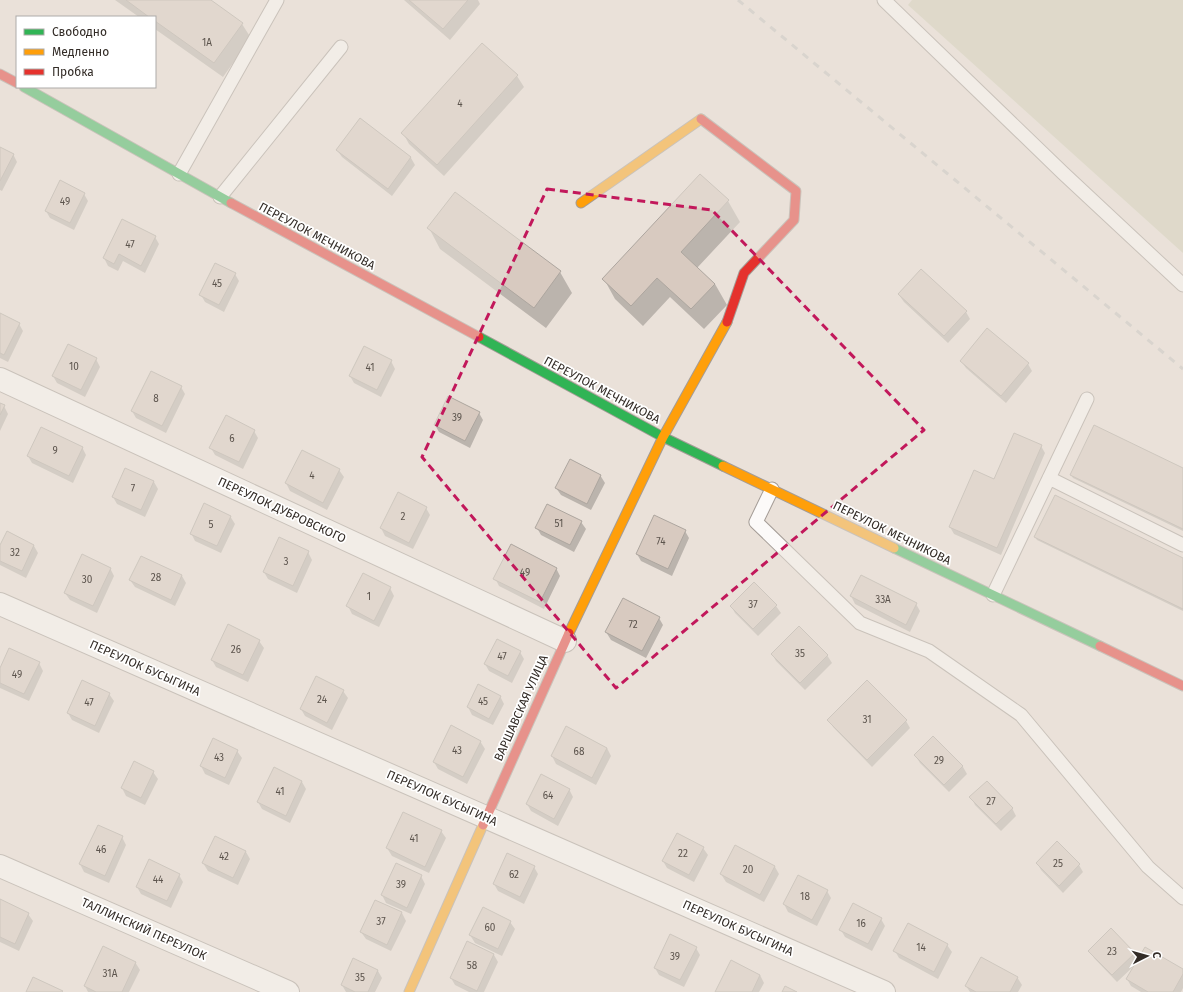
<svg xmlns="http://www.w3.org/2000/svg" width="1183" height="992" viewBox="0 0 1183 992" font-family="'Fira Sans',sans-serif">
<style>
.green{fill:#d2cfb9}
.shadow{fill:#0003}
.building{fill:#d8cac0;stroke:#ada69f}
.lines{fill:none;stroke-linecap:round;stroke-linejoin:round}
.lane-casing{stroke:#a49c96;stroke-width:15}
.street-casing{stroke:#a49c96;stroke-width:24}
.fast-casing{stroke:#a49c96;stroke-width:11}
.slow-casing{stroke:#a49c96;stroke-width:11}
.jam-casing{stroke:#a49c96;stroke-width:11}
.lane{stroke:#fcfaf9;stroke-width:13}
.street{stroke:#fcfaf9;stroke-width:22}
.fast{stroke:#30b455;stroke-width:9}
.slow{stroke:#ff9f0a;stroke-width:9}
.jam{stroke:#e5322d;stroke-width:9}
.rail{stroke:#c6c3c1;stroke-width:3;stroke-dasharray:7 7;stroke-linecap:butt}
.marked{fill:none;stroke:#c2185b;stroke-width:3;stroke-dasharray:8 5;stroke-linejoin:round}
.labels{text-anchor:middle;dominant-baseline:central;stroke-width:3.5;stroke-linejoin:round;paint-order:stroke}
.number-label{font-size:10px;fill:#5c544d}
.street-label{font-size:12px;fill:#332c27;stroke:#fff}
</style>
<rect width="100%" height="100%" fill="#eae1d9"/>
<path class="green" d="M912,0H1183V253L908,5Z"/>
<path class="shadow" d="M115,0H209L242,24L251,38L223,77L155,29V17H139Z
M404,0H478L480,4L450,40Z
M517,76L524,87L444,176L409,144L403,133Z
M360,120L411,158L415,165L392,196L342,157L337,150Z
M0,148L13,154L17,162L2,191L0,190Z
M455,193L560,272L572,293L546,328L440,249L429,228Z
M84,194L88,201L74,230L50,218L46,211Z
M728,201L740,222L697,268L715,284L727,305L704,329L670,297L643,326L615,299L604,279Z
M155,237L159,244L145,273L123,261L118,271L108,266L104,258Z
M235,274L239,281L224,312L205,302L201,295Z
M899,295L966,312L970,319L948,343L904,302Z
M0,314L19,324L23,331L8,362L0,358Z
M96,359L100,367L85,397L57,383L53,376Z
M391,361L395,369L381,397L354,383L350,376Z
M961,361L1028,364L1032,371L1006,403L966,368Z
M181,387L185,394L166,433L136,418L132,411Z
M0,404L4,406L8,414L0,431Z
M479,413L483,420L470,448L439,432L435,425Z
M254,431L258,438L243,469L215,455L211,448Z
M1041,446L1045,453L1001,555L954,534L950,527L994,480Z
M82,447L86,455L73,483L32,463L28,456Z
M125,469L154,482L158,489L145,517L117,504L113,497Z
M1183,469V531L1073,478L1071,475Z
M339,470L344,477L327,510L290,491L286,483Z
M600,475L605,483L591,510L561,495L556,488Z
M426,508L430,515L413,549L385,536L381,528Z
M230,516L235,524L221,553L195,541L191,533Z
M581,522L586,529L574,552L541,535L537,528Z
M685,531L689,538L672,576L641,561L637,554Z
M1035,537L1183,559V611L1037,540Z
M34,546L38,553L26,578L0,565V548Z
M308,552L312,560L297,593L268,579L264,572Z
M141,557L182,576L186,583L175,606L135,587L130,580Z
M110,568L114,576L97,613L70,600L65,593Z
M556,568L560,576L544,609L499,586L495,578Z
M754,583L776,606L781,613L758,636L735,613L731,606Z
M390,588L394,596L379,627L352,614L348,606Z
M851,596L916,604L920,611L910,632L855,604Z
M659,618L663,625L646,658L611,640L606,632Z
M259,641L264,648L248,682L216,667L212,660Z
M520,652L524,659L512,683L489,671L485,664Z
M772,654L827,655L832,663L805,690L776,661Z
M39,663L43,671L29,701L0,688V670Z
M867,682L906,721L910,728L872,767L833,727L829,720Z
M479,685L500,696L504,704L493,725L472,715L468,707Z
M343,691L348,698L332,730L305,716L301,709Z
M109,694L114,701L99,733L72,720L68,713Z
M933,737L963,767L967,774L949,792L920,763L915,755Z
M480,741L485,749L467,784L438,769L434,762Z
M607,748L611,756L596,785L556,764L552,756Z
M237,751L242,758L229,785L205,774L201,766Z
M153,772L158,779L145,805L126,796L122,788Z
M302,782L306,789L290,823L262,809L258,802Z
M569,789L573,797L558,826L531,811L527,804Z
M971,797L1012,808L1016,816L1001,831L975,805Z
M441,831L446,838L429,873L392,856L387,848Z
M677,834L703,848L708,855L694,882L667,868L663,861Z
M122,837L126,845L109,883L84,872L80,864Z
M1057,843L1079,865L1083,872L1063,893L1041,870L1037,863Z
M736,846L775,867L779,874L764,902L726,882L721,874Z
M246,852L250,859L238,885L208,871L203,863Z
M534,867L538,874L524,904L498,891L494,884Z
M179,875L183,882L171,908L141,894L137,887Z
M421,876L425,884L411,914L386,903L382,895Z
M827,891L831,898L817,926L788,912L784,904Z
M0,900L28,914L33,921L19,951L0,942Z
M376,901L402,913L406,921L391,951L366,939L361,932Z
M881,919L885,926L872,951L845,937L841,930Z
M510,922L515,929L502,956L475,943L470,935Z
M468,942L494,955L498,962L484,992H469L455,985L451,978Z
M947,945L952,952L938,979L899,958L895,951Z
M696,948L700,955L684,987L659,975L655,968Z
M1090,951L1134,953L1138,960L1183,971V988L1181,992H1141L1131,986L1127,979L1135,965L1117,982L1094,958Z
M135,962L140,970L129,992H88L85,986Z
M378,971L382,978L375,992H346L342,985Z
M760,975L764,983L759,992H717Z
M1017,977L1022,985L1018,992H970L966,986Z"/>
<path class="building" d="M126,0H211L243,23L214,63L155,21V17H149Z
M409,0H468L443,29Z
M482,43L518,75L437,165L401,133Z
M360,118L411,157L388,189L336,150Z
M0,147L14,154L0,181Z
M700,174L729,200L681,252L715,284L691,309L657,278L631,306L602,279Z
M60,180L85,193L70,223L45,211Z
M455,192L561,271L534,308L427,228Z
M122,219L156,236L141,266L119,254L114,264L103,258Z
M215,263L236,273L219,305L199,295Z
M921,269L967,311L944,336L898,294Z
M0,313L20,323L4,355L0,353Z
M987,328L1029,363L1001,396L960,361Z
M68,344L97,358L81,390L52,376Z
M364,346L392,360L377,390L349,376Z
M151,371L182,386L162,426L131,411Z
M448,396L480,412L465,441L434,425Z
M0,403L5,405L0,415Z
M226,415L255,430L239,462L209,448Z
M1094,425L1183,468V529L1070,475Z
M41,427L83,447L69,476L27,456Z
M1014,433L1042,445L997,548L949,527L974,470L994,479Z
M302,450L340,469L323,503L285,483Z
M570,459L601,475L587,504L555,488Z
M125,468L154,481L141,510L112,497Z
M398,492L427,507L409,543L380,528Z
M1055,495L1183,558V609L1034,537Z
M204,503L231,516L217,546L190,534Z
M547,504L582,521L570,545L535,528Z
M654,515L686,530L668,569L636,554Z
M7,531L34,545L22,571L0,561V545Z
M279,537L309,551L293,586L263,572Z
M511,544L557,568L540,602L493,579Z
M82,554L111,568L93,606L64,593Z
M141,556L182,575L171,600L129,580Z
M363,573L391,587L374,621L346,606Z
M861,575L917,603L906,625L850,596Z
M754,582L777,605L753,629L730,606Z
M623,598L660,617L642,651L605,632Z
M228,624L260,640L243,675L211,660Z
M799,626L828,655L800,683L771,654Z
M497,639L521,651L508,676L484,664Z
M9,648L40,662L24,694L0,683V668Z
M316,676L344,690L327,723L300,709Z
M82,680L110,693L95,726L67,713Z
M867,680L907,720L867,760L827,720Z
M478,684L501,696L489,719L467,707Z
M451,725L481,741L463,777L433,762Z
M566,726L607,748L592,778L551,756Z
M933,736L963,766L944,785L914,755Z
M213,738L238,750L225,778L200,766Z
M134,761L154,771L141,798L121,788Z
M274,767L302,781L286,816L257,802Z
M541,774L570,789L554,819L526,804Z
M987,781L1013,808L996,824L969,797Z
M403,812L442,830L425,867L386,848Z
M98,825L123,836L105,876L79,864Z
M677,833L704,847L689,875L662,861Z
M215,836L246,851L233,878L202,863Z
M1057,841L1080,864L1059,886L1036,863Z
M735,845L775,866L760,895L720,874Z
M507,853L535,866L520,897L493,884Z
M149,859L180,874L167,901L136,887Z
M396,863L422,875L407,908L381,895Z
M798,875L828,890L812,920L783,904Z
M0,899L29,913L15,944L0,937Z
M375,900L402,912L387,945L360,932Z
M853,903L882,918L868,944L839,930Z
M483,907L511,921L498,949L469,935Z
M908,923L948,944L934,972L893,951Z
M1111,928L1135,953L1112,975L1088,951Z
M670,934L697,947L680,980L654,968Z
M467,941L494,954L477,991L450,978Z
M103,946L136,962L122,992H96L84,986Z
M1145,947L1183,969V974L1173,992H1148L1126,979Z
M981,957L1018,977L1010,992H976L965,986Z
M353,958L378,970L368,992H355L341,985Z
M731,960L760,975L752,992H715Z
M33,977L63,991L62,992H26Z
M785,986L797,992H782Z"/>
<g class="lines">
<defs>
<path id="lane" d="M884,0L1063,173L1183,285
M179,174L277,0
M220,197L341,47
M1049,478L1183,545
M772,489L756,522L860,623L929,651L1021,715L1148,867L1183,898
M993,595L1087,399"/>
<path id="street" d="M0,379L565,641
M0,604L884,992
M0,866L288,992"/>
<path id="fast" d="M24,87L231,203
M479,337L663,437L723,466
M894,548L1100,646"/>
<path id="slow" d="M581,203L701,119
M723,466L894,548
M569,633L663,437L727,322
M409,992L483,825"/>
<path id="jam" d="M0,74L17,83
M701,119L796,191L794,220L744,273L727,322
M231,203L479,337
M1100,646L1183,686
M483,825L569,633"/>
</defs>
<use href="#lane" class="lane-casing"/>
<use href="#street" class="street-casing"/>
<use href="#fast" class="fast-casing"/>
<use href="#slow" class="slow-casing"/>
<use href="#jam" class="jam-casing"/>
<use href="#lane" class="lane"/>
<use href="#street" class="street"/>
<use href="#fast" class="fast"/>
<use href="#slow" class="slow"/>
<use href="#jam" class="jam"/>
<path class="rail" d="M738,0L1183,369"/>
</g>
<path d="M0 0H1183V992H0ZM547,189L712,210L924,430L616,688L422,457Z" fill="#eae1d9" fill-opacity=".55" fill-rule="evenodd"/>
<path class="marked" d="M547,189L712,210L924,430L616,688L422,457Z"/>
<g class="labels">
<g class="number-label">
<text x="207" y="43">1А</text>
<text x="460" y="104">4</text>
<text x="65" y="202">49</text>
<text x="130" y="245">47</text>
<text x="217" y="284">45</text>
<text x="74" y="367">10</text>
<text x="370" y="368">41</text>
<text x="156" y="399">8</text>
<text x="457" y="418">39</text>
<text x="232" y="439">6</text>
<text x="55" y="451">9</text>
<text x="312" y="476">4</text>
<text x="133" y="489">7</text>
<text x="403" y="517">2</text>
<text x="559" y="524">51</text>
<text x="211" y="525">5</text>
<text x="661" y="542">74</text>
<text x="15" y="553">32</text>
<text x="286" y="562">3</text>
<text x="525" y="573">49</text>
<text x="156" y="578">28</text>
<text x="87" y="580">30</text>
<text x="369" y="597">1</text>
<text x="883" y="600">33А</text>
<text x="753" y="605">37</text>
<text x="633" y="625">72</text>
<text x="236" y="650">26</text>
<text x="800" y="654">35</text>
<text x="502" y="657">47</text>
<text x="17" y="675">49</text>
<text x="322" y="700">24</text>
<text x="483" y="702">45</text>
<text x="89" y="703">47</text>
<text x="867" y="720">31</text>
<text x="457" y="751">43</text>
<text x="579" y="752">68</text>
<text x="219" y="758">43</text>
<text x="939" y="761">29</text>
<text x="280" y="792">41</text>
<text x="548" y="796">64</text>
<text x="991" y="802">27</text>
<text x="414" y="839">41</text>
<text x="101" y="850">46</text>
<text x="683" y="854">22</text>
<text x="224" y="857">42</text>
<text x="1058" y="864">25</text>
<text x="748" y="870">20</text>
<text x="514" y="875">62</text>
<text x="158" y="880">44</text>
<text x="401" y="885">39</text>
<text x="805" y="897">18</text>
<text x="381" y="922">37</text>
<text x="861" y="924">16</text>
<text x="490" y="928">60</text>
<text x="921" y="948">14</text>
<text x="1112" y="952">23</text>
<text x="675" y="957">39</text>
<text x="472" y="966">58</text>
<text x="110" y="974">31А</text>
<text x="360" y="978">35</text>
</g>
<g class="street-label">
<text transform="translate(317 236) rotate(28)">ПЕРЕУЛОК МЕЧНИКОВА</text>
<text transform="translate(602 390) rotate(28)">ПЕРЕУЛОК МЕЧНИКОВА</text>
<text transform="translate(282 510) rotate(25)">ПЕРЕУЛОК ДУБРОВСКОГО</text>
<text transform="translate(892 533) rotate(26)">ПЕРЕУЛОК МЕЧНИКОВА</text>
<text transform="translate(145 668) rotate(24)">ПЕРЕУЛОК БУСЫГИНА</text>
<text transform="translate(521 708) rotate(-66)">ВАРШАВСКАЯ УЛИЦА</text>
<text transform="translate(442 798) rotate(24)">ПЕРЕУЛОК БУСЫГИНА</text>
<text transform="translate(738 928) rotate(24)">ПЕРЕУЛОК БУСЫГИНА</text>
<text transform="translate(144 929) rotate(24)">ТАЛЛИНСКИЙ ПЕРЕУЛОК</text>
</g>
</g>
<rect x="16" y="16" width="140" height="72" fill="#ffffff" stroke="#adaba9"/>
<rect x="24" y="29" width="20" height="6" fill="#30b455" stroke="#adaba9"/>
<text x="52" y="36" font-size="12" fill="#332c27">Свободно</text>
<rect x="24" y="49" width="20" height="6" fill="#ff9f0a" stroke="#adaba9"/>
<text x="52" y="56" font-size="12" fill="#332c27">Медленно</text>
<rect x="24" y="69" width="20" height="6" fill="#e5322d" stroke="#adaba9"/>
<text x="52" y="76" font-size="12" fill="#332c27">Пробка</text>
<g transform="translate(1147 956) rotate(84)" stroke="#ffffff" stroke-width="3" paint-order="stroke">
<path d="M0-3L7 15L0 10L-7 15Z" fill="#332c27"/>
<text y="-6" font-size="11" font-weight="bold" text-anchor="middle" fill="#332c27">С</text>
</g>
</svg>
